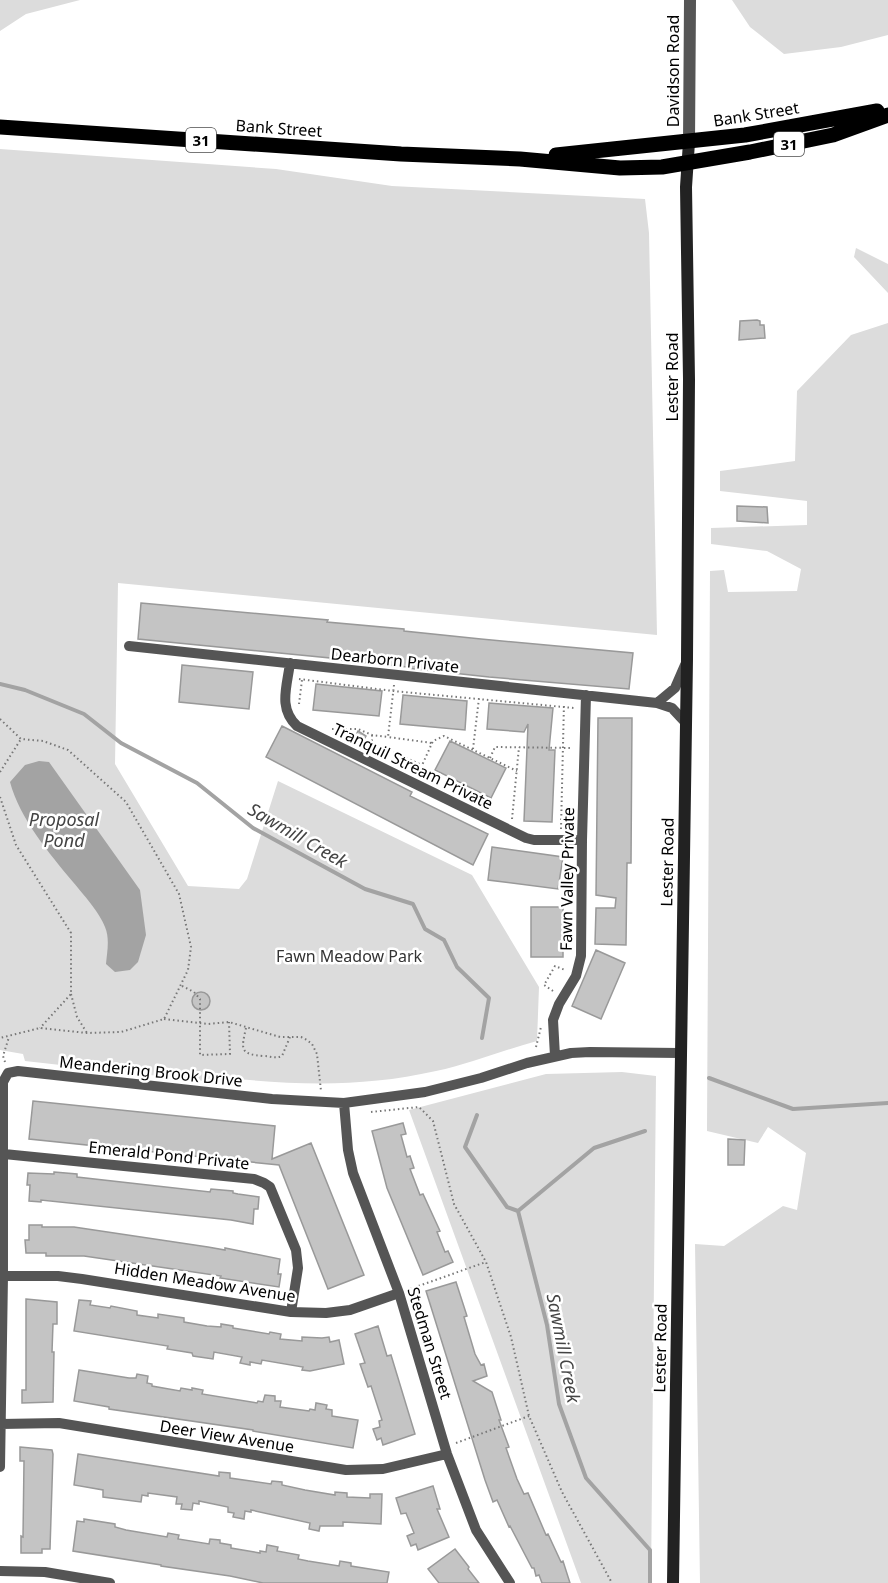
<svg xmlns="http://www.w3.org/2000/svg" width="888" height="1583" viewBox="0 0 888 1583" font-family="'Noto Sans',sans-serif">
<style>
.green{fill:#dcdcdc}
.water{fill:#a3a3a3}
.lines{fill:none;stroke-linecap:round;stroke-linejoin:round}
.stream{stroke:#a3a3a3;stroke-width:4}
.building{fill:#c4c4c4;stroke:#999;stroke-width:1.5}
.path{stroke:#777;stroke-width:2;stroke-dasharray:1.5 3;stroke-linecap:butt}
.minor{stroke:#555;stroke-width:10}
.tertiary{stroke:#555;stroke-width:12}
.secondary{stroke:#222;stroke-width:12}
.primary{stroke:#000;stroke-width:15}
.labels{text-anchor:middle;dominant-baseline:central;stroke-width:5;stroke-linejoin:round;paint-order:stroke}
.shield{fill:#fff;stroke:#4c4c4c;stroke-width:1.5}
.shield-label{font-size:15px;font-weight:bold;fill:#000}
.street-label{font-size:16px;fill:#000;stroke:#fff}
.park-label{font-size:16px;fill:#333;stroke:#fff}
.water-label{font-size:18px;font-style:italic;fill:#444;stroke:#fff}
</style>
<rect width="100%" height="100%" fill="#fff"/>
<path class="green" d="M0,0H80L26,14L0,31Z
M732,0H888V35L841,47L784,54L750,27Z
M0,149L276,169L392,186L645,199L649,233L657,635L118,583L115,764L188,886L239,889L247,879L278,781L472,875L539,987L537,1041C503,1050 470,1064 436,1071C361,1088 293,1085 218,1077L212,1082L25,1061L23,1054L0,1050Z
M856,248L888,264V293L854,257Z
M888,323V1583H700L695,1244L724,1246L783,1206L797,1210L806,1153L768,1127L758,1143L707,1131L710,571L724,570L728,592L797,591L801,569L767,551L711,544V528L807,525V501L720,491V471L795,461L797,391L851,335Z
M622,1072L656,1076L651,1583H581L409,1110L546,1074Z"/>
<path class="water" d="M39,761L49,762L140,890L146,935L138,962L130,970L115,972L106,964C107,952 110,939 105,927C100,913 83,894 73,882C49,853 20,819 10,782L25,765Z"/>
<g class="lines">
<path class="stream" d="M0,684L25,690L84,714L121,743L197,783L253,828L365,889L413,904L425,929L444,940L457,967L489,998L482,1038
M709,1078L793,1109L888,1103
M477,1115L465,1147L507,1207L518,1211L547,1325L559,1404L586,1478L650,1550V1583
M518,1211L594,1148L645,1131"/>
</g>
<path class="building" d="M757,320L760,321V325H764L765,338L739,340L740,321Z
M737,506L767,507L768,523L737,521Z
M141,603L328,620L327,622L404,629V631L481,639L633,653L629,689L489,677L407,668V667L330,659V658L138,639Z
M182,665L253,672L249,709L179,702Z
M316,684L382,691L379,716L313,710Z
M403,695L467,701L465,730L400,724Z
M489,703L553,708L549,750H555L552,822L524,821L528,724L524,732L487,729Z
M598,718H632L631,863H627L626,945L595,944L596,908H615L616,898L596,895Z
M282,726L412,792L410,796L488,834L473,865L266,757Z
M358,731L366,736L361,745L353,741Z
M450,741L506,768L491,798L435,770Z
M492,847L563,857L558,889L488,880Z
M531,907H563V957H531Z
M596,950L625,963L601,1019L572,1006Z
M192 1001a9 9 0 1 1 18 0a9 9 0 1 1-18 0Z
M33,1101L275,1126L272,1159L311,1143L364,1275L328,1289L279,1165L29,1139Z
M403,1123L406,1134L401,1135L407,1157L410,1156L414,1168L410,1169L420,1195L423,1194L440,1231L437,1232L445,1252L448,1251L453,1262L423,1275L387,1188L372,1131Z
M728,1139L745,1140L744,1165H728Z
M54,1172L77,1174V1177L210,1192L211,1189L233,1191V1193L238,1194L259,1197L258,1209H254L253,1224L231,1220L41,1200V1202L29,1201L30,1185H27L28,1173L54,1174Z
M29,1225H42V1227H74L208,1247L225,1250V1248L280,1259L278,1274H281L279,1287L220,1278L221,1276L84,1256H46V1253H26L25,1240H29Z
M456,1282L467,1316L464,1317L475,1354L481,1365L484,1364L487,1376L473,1381L492,1392L501,1420H499L509,1447L506,1448L517,1479L524,1494L528,1493L546,1535L548,1534L561,1562L563,1561L570,1583H542L539,1575L536,1576L534,1568H532L510,1526L509,1527L497,1500L493,1502L485,1480L426,1291Z
M26,1299L57,1302V1324H53L52,1352H54L53,1402L22,1403V1390H26Z
M79,1300L91,1301L90,1305L110,1308L111,1306L137,1311V1315L158,1318V1314L184,1318V1322L207,1326L221,1327V1324L233,1326V1328L269,1334L270,1332L281,1334L280,1339L302,1341V1337L322,1338L329,1337L330,1342L339,1340L344,1364L310,1371L302,1370L303,1367L262,1360L261,1364L250,1362V1365L240,1363L242,1357L214,1352L213,1359L193,1356L192,1353L167,1349L168,1346L74,1331Z
M378,1326L387,1356L391,1355L415,1434L383,1445L381,1438L377,1440L373,1429L380,1427L379,1421L382,1420L371,1386L368,1387L360,1364L365,1363L355,1334Z
M79,1370L129,1378H136L137,1374L148,1376L147,1383L152,1384V1386L180,1391L181,1388L192,1390V1388L203,1390L202,1394L257,1403L258,1401L263,1402L265,1395L275,1396V1401H281L280,1407L309,1411L310,1409L315,1410L316,1403L327,1405L326,1409L332,1410V1416L358,1420L353,1448L253,1431V1430L109,1409V1407L74,1401Z
M20,1447L52,1450L53,1454L50,1549H42V1553H21V1536L23,1537L24,1461H20Z
M78,1454L219,1476V1472L230,1473V1478L271,1484L272,1481L282,1482V1485L305,1490L335,1495V1492L347,1493V1497L370,1498V1494H382L381,1524L343,1522V1526H320L319,1531L309,1529L310,1523L251,1510V1512L245,1511L244,1519L233,1517L234,1513L228,1512V1507L199,1501V1504L193,1503L192,1510L181,1509L182,1504H176L177,1497L148,1493V1496L142,1495L141,1502L103,1497V1490L74,1485Z
M433,1486L440,1509H437L449,1537L418,1550L416,1544L411,1546L407,1536L414,1533L406,1513L401,1514L396,1498Z
M84,1519L115,1524V1527L126,1530L167,1537L168,1533L179,1535L178,1539L209,1544L210,1539L220,1540V1543L231,1545V1548L260,1553V1551L266,1552L267,1545L278,1547L277,1551L299,1555L298,1559L308,1561L339,1566L340,1561L351,1563V1566L389,1572L387,1583H263L230,1576L161,1566V1565L73,1551L77,1521L84,1522Z
M455,1549L469,1567L468,1569L479,1583H439L428,1569Z"/>
<g class="lines">
<path class="path" d="M299,679L393,691L574,708
M394,685L388,737L432,743
M299,704L302,680
M0,719L21,739L43,741L68,750L126,802L179,894L191,947L188,970L164,1019L121,1032L87,1033L40,1028L0,1038
M332,729H358L372,735L388,737
M372,735V743L422,765
M473,749L479,698
M490,758L495,747L572,748
M0,772L21,739
M419,772L433,741L444,736L517,771
M0,797L16,845L71,933V994L40,1028
M512,819L519,747
M561,829L564,703
M182,986L194,992L200,999V1055L230,1054L229,1022
M553,991L544,985L555,966L565,970
M71,994L77,1017L87,1033
M164,1019L208,1024L229,1022L280,1037H301L307,1040L312,1044L317,1054L321,1091
M246,1028C241,1050 240,1054 263,1056C271,1056 275,1059 282,1056L290,1037
M536,1047L541,1027
M5,1062L3,1056L9,1037
M371,1112L419,1107L433,1121L454,1204L486,1262L511,1337L529,1416L562,1492L612,1583
M410,1289L486,1262
M456,1443L529,1416"/>
<path class="minor" d="M129,646L657,703L672,708L686,723
M290,663C287,687 278,708 297,726L526,838L534,840H582
M657,703L675,688L685,665
M555,1056L553,1020L559,1004L576,976L581,956L582,840L586,695
M344,1103L348,1150L353,1173L399,1293L447,1454L476,1530L510,1583
M4,1154L254,1179L264,1183L270,1187L296,1250L298,1268L291,1312
M3,1276H58L82,1279L291,1312L326,1313L350,1310L399,1293
M1,1424L59,1423L346,1470L383,1469L447,1454
M0,1467L3,1276V1082L8,1073L18,1071L272,1099L344,1103L425,1092L481,1078L527,1063L571,1053L590,1052L680,1053
M0,1571L45,1572L110,1583"/>
<path class="tertiary" d="M689,142L690,0"/>
<path class="secondary" d="M673,1583L687,659L689,379L686,187L689,142"/>
<path class="primary" d="M0,127L401,154L520,159L620,168L662,167L750,152L833,135L888,115
M556,155L745,135L877,111"/>
</g>
<g class="labels">
<g class="shield">
<rect x="186" y="128" width="30" height="24" rx="4.5"/>
<rect x="774" y="132" width="30" height="24" rx="4.5"/>
</g>
<g class="shield-label">
<text x="201" y="140">31</text>
<text x="789" y="144">31</text>
</g>
<g class="street-label">
<text transform="translate(673 71) rotate(-90)">Davidson Road</text>
<text transform="translate(756 114) rotate(-9)">Bank Street</text>
<text transform="translate(279 128) rotate(4)">Bank Street</text>
<text transform="translate(672 377) rotate(-90)">Lester Road</text>
<text transform="translate(395 660) rotate(6)">Dearborn Private</text>
<text transform="translate(413 766) rotate(26)">Tranquil Stream Private</text>
<text transform="translate(667 862) rotate(-89)">Lester Road</text>
<text transform="translate(567 879) rotate(-89)">Fawn Valley Private</text>
<text transform="translate(151 1071) rotate(6)">Meandering Brook Drive</text>
<text transform="translate(169 1155) rotate(6)">Emerald Pond Private</text>
<text transform="translate(205 1282) rotate(9)">Hidden Meadow Avenue</text>
<text transform="translate(430 1343) rotate(73)">Stedman Street</text>
<text transform="translate(660 1348) rotate(-89)">Lester Road</text>
<text transform="translate(227 1436) rotate(9)">Deer View Avenue</text>
</g>
<g class="park-label">
<text x="349" y="956">Fawn Meadow Park</text>
</g>
<g class="water-label">
<text x="64" y="819">Proposal<tspan x="64" dy="21">Pond</tspan></text>
<text transform="translate(298 835) rotate(30)">Sawmill Creek</text>
<text transform="translate(564 1348) rotate(79)">Sawmill Creek</text>
</g>
</g>
</svg>
